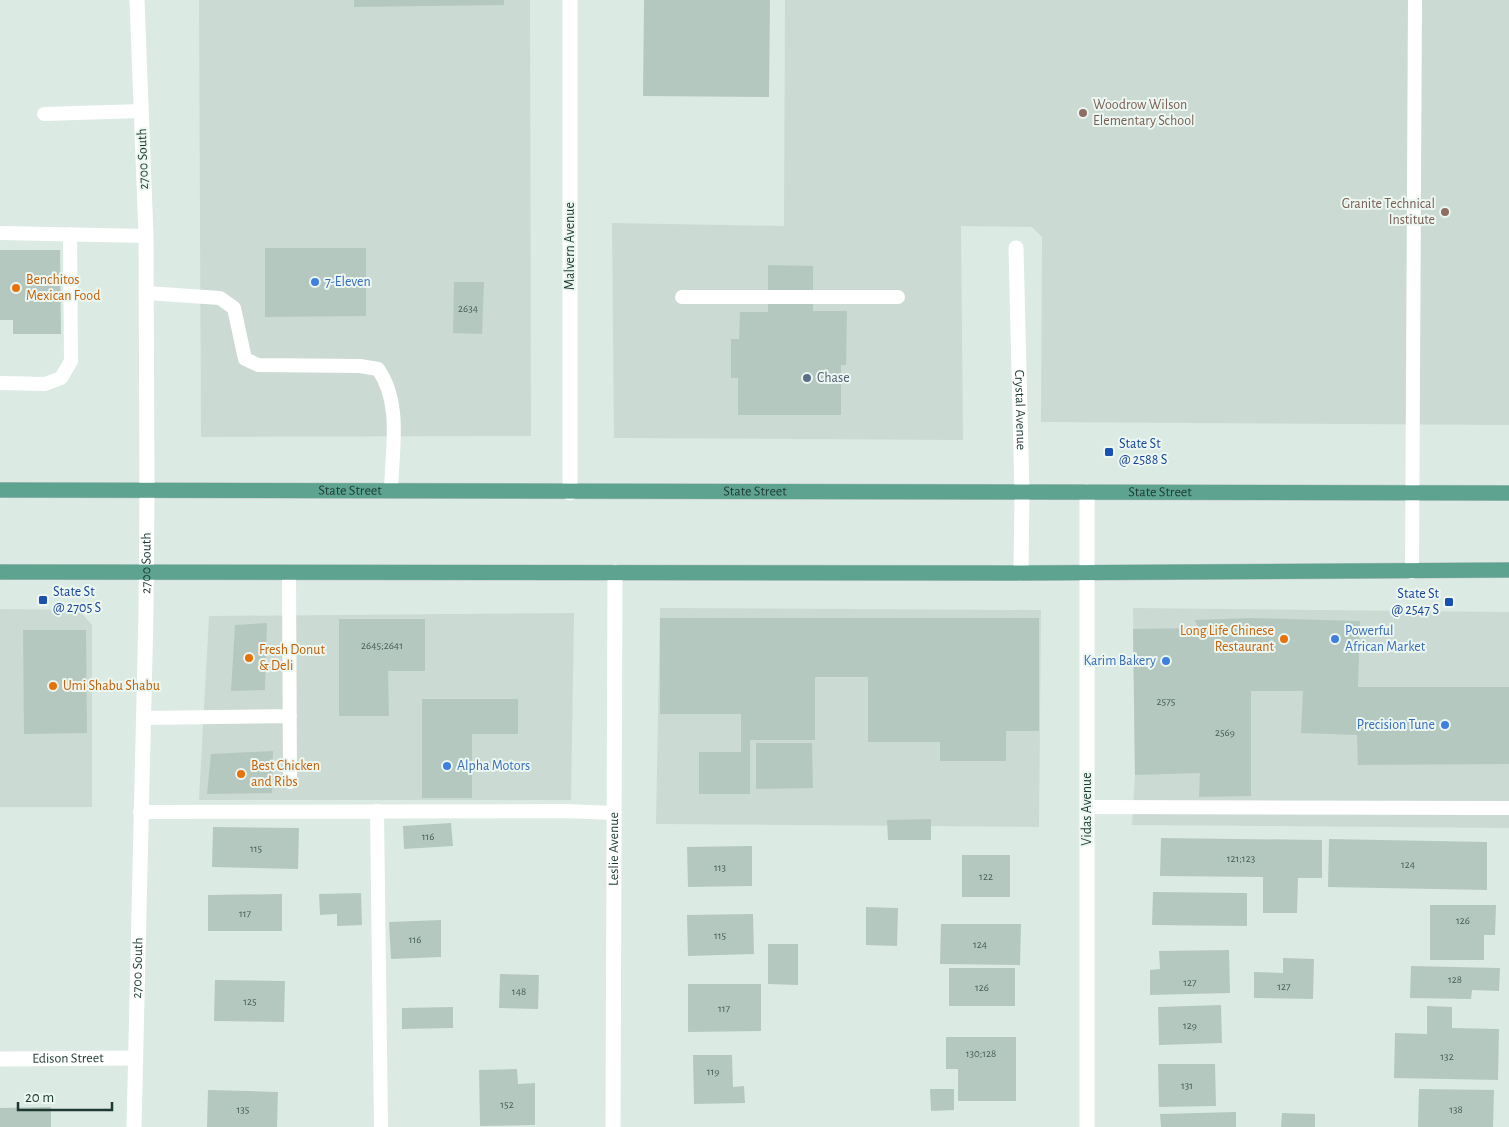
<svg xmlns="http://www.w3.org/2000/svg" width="1509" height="1127" viewBox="0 0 1509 1127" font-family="'Alegreya Sans',sans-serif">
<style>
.built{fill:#cbdad3}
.building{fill:#b5c8bf}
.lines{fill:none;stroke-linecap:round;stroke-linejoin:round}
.primary-casing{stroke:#bbc4c2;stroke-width:16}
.service{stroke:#fff;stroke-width:14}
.minor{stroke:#fff;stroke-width:15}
.tertiary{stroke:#fff;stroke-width:15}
.primary{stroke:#5da390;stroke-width:15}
.education-dot{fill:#8d6e63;stroke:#edf7f1;stroke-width:2}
.shop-dot{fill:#3f7fe0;stroke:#edf7f1;stroke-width:2}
.food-dot{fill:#e8710a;stroke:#edf7f1;stroke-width:2}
.service-dot{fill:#5c6f8a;stroke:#edf7f1;stroke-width:2}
.transit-dot{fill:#1a4fb4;stroke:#edf7f1;stroke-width:2}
.labels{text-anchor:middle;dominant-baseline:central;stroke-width:4;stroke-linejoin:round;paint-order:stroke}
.number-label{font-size:11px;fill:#435e55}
.education-label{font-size:14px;fill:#785e54;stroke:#edf7f1;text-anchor:start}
.street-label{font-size:14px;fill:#1d3a32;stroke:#edf7f1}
.food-label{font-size:14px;fill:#c56008;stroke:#edf7f1;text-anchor:start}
.shop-label{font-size:14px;fill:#366cbe;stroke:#edf7f1;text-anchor:start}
.service-label{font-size:14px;fill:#4e5e75;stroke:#edf7f1;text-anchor:start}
.transit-label{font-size:14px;fill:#164399;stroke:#edf7f1;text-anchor:start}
</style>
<rect width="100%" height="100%" fill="#dceae4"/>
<path class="built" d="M199,0H530L531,436L201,437Z
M785,0H1509V425L1041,422L1042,237L1032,227L961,226L963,440L614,438L612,223L784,226Z
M660,608L1041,610L1039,827L656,824Z
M1133,608L1509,612V828L1132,825L1135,775Z
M0,609L79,610L92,625V807H0Z
M574,613L571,800H199L209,616Z"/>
<path class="building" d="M354,0H504V5L354,7Z
M644,0H770L769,97L643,96Z
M265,248H366V316L265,317Z
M0,250H60L61,334H13V320H0Z
M768,265L813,266V311H847L846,365H841V415H738V378H731V339H739L740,312H768Z
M454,282H484L482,334L453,333Z
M660,618H1039V731H1006V761H940V742H868V677H815V740H750V794H699V752H741V714H660Z
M1250,618L1360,621L1358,687H1509V764L1358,765L1357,735L1301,733L1303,691H1251V796L1199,797L1200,773L1135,775L1133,629L1198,628L1195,620Z
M339,619H425V671H388L389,716H339Z
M267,623L265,690L231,691L235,625Z
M23,630H86L87,733L24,734Z
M422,699H518V734H472V798H422Z
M756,743H812L813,788L756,789Z
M273,751L272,793L207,794L211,754Z
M931,819V840H888L887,820Z
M451,823L453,846L404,849L403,826Z
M213,827L299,828L298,869L212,867Z
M1161,838L1322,840V878H1298L1297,913H1263V877L1160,876Z
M1329,839L1487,842V890L1328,887Z
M752,846V886L688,887L687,847Z
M962,855H1010V897H962Z
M1153,892L1247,893V926L1152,925Z
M361,893L362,925L337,926V914L320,915L319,894Z
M282,894V931H208V895Z
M1430,905H1496L1495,935H1484V960H1430Z
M866,907L898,908L897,946L866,945Z
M753,914L754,954L688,956L687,915Z
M441,920V957L391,959L389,922Z
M941,924H1021L1020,965L940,964Z
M768,944H798V985L768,984Z
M1229,950L1230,993L1150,995V970L1160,969L1159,951Z
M1283,958L1314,959L1313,999L1254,998V972L1283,973Z
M1411,966L1500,968L1499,991L1472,990L1471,999L1410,998Z
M949,968H1015V1006H949Z
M500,974L539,975L538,1009L499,1008Z
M215,980L285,981L284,1022L214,1021Z
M688,984H761V1031L688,1032Z
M1221,1005L1222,1043L1159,1045L1158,1007Z
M1427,1006L1452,1007V1028L1499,1029L1498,1080L1394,1078L1395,1033L1427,1034Z
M453,1007V1028L402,1029V1008Z
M946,1037H1016V1101H958V1069H946Z
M693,1055H732L733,1087L744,1086L745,1103L694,1104Z
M1158,1064H1215L1216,1106L1159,1107Z
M517,1069L518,1084L535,1083V1125L480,1126L479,1070Z
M930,1089H954V1110L931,1111Z
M1419,1089L1494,1090L1493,1127H1418Z
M208,1090L278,1092L277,1127H207Z
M51,1107V1127H0V1108Z
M1236,1112V1127H1161L1160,1114Z
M1282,1113L1315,1114V1127H1281Z"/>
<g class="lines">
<defs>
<g id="primary">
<path id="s5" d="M0,490L1509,493"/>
<path d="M0,572L1021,573L1509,570"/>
</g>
</defs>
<use href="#primary" class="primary-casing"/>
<path class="service" d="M44,114L141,111
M0,233L146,236
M147,293L220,298L234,308L245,359L258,365L360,366L378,369C402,403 392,451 391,491
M682,297H898
M0,383L45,384L61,378L71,361L70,234
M1412,572L1415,0
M289,573L290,782
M143,718L290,716
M1087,807L1509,808
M377,811L381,1127
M140,812L565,811L614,813"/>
<g class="minor">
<path id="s1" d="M1016,248L1022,493L1021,573"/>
<path d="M1087,492V1127"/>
<path d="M570,493V0"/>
<path id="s2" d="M0,1059L134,1058"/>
<path id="s3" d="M613,1127L615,572"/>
</g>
<path class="tertiary" id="s4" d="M134,1127L146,612L147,491L146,236L137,0"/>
<use href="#primary" class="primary"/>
</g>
<g class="education-dot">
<circle cx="1083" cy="113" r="5"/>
<circle cx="1445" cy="212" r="5"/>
</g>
<g class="shop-dot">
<circle cx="315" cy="282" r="5"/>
<circle cx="1335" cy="639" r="5"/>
<circle cx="1166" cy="661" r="5"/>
<circle cx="1445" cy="725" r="5"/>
<circle cx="447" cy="766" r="5"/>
</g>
<g class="food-dot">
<circle cx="16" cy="288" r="5"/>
<circle cx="1284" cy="639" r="5"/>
<circle cx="249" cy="658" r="5"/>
<circle cx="53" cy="686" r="5"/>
<circle cx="241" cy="774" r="5"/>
</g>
<circle class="service-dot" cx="807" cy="378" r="5"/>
<g class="transit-dot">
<rect x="1104" y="447" width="10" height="10" rx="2.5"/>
<rect x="38" y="595" width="10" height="10" rx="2.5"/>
<rect x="1444" y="597" width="10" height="10" rx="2.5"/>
</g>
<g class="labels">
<g class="number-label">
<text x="468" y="308">2634</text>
<text x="382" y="645">2645;2641</text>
<text x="1166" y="701">2575</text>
<text x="1225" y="732">2569</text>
<text x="428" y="836">116</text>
<text x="256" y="848">115</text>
<text x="1241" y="858">121;123</text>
<text x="1408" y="864">124</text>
<text x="720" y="867">113</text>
<text x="986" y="876">122</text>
<text x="245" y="913">117</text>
<text x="1463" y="920">126</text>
<text x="720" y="935">115</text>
<text x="415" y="939">116</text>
<text x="980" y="944">124</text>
<text x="1455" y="979">128</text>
<text x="1190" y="982">127</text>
<text x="1284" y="986">127</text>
<text x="982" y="987">126</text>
<text x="519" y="991">148</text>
<text x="250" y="1001">125</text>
<text x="724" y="1008">117</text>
<text x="1190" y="1025">129</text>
<text x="981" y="1053">130;128</text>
<text x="1447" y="1056">132</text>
<text x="713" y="1071">119</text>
<text x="1187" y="1085">131</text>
<text x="507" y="1104">152</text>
<text x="243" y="1109">135</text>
<text x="1456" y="1109">138</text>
</g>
<g class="education-label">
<text x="1093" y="105">Woodrow Wilson<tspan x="1093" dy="16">Elementary School</tspan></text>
<text x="1435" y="204" text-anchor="end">Granite Technical<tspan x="1435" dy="16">Institute</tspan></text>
</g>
<g class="street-label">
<text transform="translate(143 159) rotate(-92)">2700 South</text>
<text transform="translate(570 246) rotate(-90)">Malvern Avenue</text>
<text stroke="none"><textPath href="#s1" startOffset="162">Crystal Avenue</textPath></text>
<text stroke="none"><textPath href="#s5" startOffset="350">State Street</textPath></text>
<text stroke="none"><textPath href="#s5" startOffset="755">State Street</textPath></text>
<text stroke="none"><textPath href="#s5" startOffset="1160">State Street</textPath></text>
<text stroke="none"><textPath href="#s4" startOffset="564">2700 South</textPath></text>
<text transform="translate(1087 809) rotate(-90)">Vidas Avenue</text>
<text stroke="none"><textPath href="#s3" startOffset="278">Leslie Avenue</textPath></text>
<text stroke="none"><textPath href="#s4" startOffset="159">2700 South</textPath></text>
<text stroke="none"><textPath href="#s2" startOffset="68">Edison Street</textPath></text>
</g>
<g class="food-label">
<text x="26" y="280">Benchitos<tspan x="26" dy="16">Mexican Food</tspan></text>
<text x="1274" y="631" text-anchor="end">Long Life Chinese<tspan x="1274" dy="16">Restaurant</tspan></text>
<text x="259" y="650">Fresh Donut<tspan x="259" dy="16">&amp; Deli</tspan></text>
<text x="63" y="686">Umi Shabu Shabu</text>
<text x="251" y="766">Best Chicken<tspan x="251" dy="16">and Ribs</tspan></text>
</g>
<g class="shop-label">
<text x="325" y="282">7-Eleven</text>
<text x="1345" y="631">Powerful<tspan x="1345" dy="16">African Market</tspan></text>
<text x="1156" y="661" text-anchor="end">Karim Bakery</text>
<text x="1435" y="725" text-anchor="end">Precision Tune</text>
<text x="457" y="766">Alpha Motors</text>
</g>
<g class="service-label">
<text x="817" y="378">Chase</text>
</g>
<g class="transit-label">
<text x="1119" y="444">State St<tspan x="1119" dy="16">@ 2588 S</tspan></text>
<text x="53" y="592">State St<tspan x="53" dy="16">@ 2705 S</tspan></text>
<text x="1439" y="594" text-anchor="end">State St<tspan x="1439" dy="16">@ 2547 S</tspan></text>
</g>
</g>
<path d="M18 1102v8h94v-8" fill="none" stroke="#1d3a32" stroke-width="2.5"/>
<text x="25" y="1102" font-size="15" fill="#1d3a32" stroke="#edf7f1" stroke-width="4" paint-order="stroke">20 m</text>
</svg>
